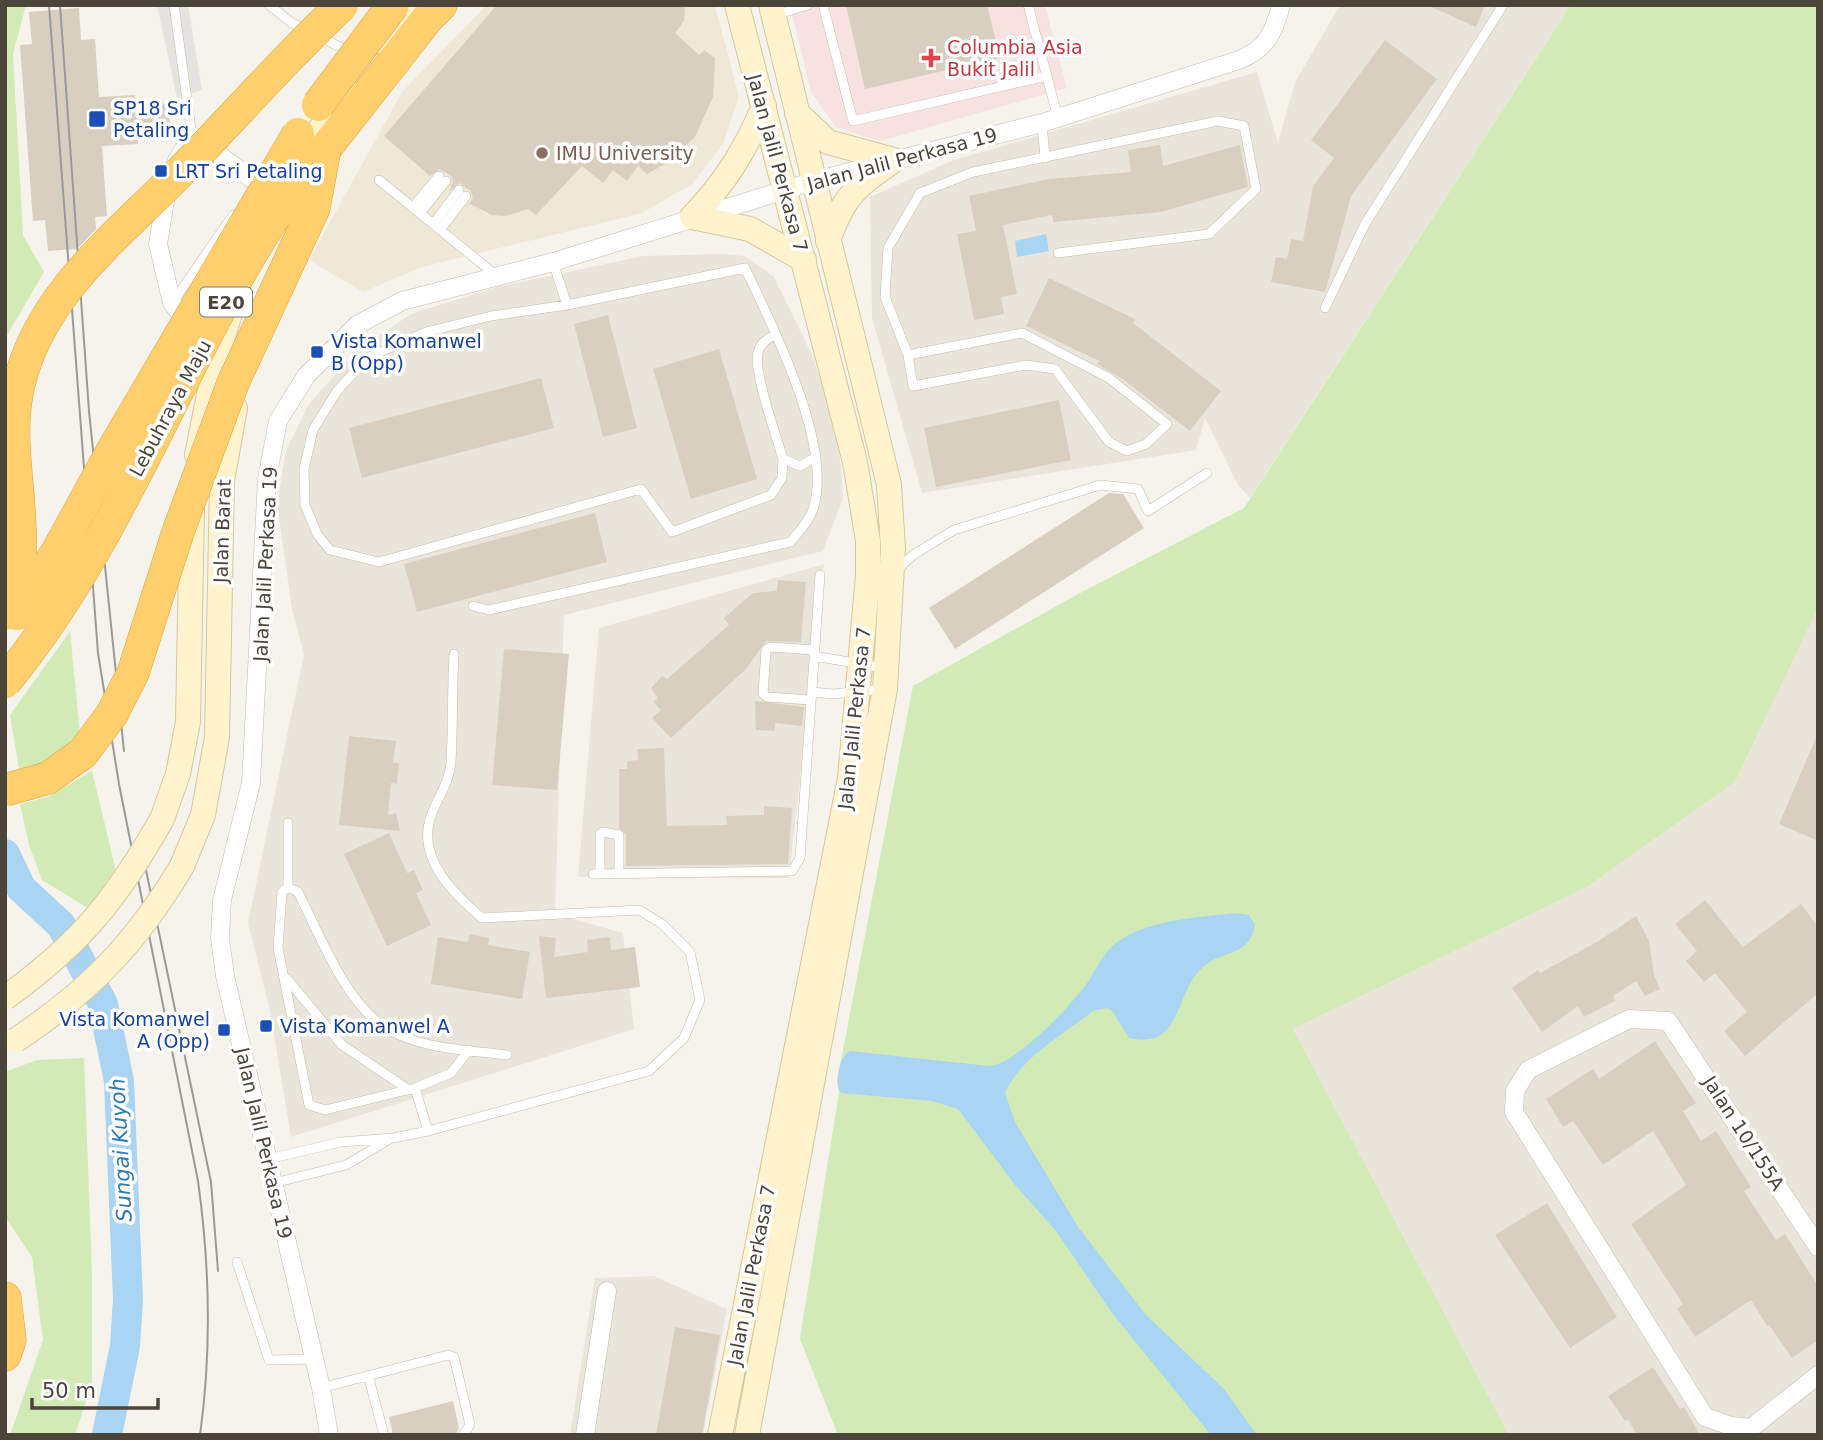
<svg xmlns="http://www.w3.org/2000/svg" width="1823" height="1440" viewBox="0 0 1823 1440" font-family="'DejaVu Sans',sans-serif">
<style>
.residential{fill:#eae5da}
.education{fill:#efe8d6}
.medical{fill:#f6e3e0}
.green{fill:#d2eab5}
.parking{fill:#e5e3e0}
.water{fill:#a9d4f2}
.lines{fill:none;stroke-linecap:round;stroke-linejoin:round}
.river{stroke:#a9d4f2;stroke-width:30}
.building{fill:#d8cfc1}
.lane-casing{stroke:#c2bbae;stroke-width:10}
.street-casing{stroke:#c2bbae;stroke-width:19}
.secondary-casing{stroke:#d6c79b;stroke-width:26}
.highway-casing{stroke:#e0a43c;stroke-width:33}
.lane{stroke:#fff;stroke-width:9}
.street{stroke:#fff;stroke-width:18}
.secondary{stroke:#fff3cd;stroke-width:24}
.highway{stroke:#ffcf6e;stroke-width:32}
.tram{stroke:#9a9a9a;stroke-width:2}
.secondary-bridge-casing{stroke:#d6c79b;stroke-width:26;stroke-linecap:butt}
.highway-bridge-casing{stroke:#e0a43c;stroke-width:33;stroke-linecap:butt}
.secondary-bridge{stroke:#fff3cd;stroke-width:24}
.highway-bridge{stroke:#ffcf6e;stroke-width:32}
.health-dot{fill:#e0444e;stroke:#fff;stroke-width:2.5}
.transit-dot{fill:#1a4fb4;stroke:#fff;stroke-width:2.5}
.education-dot{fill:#8d6e63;stroke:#fff;stroke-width:2.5}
.labels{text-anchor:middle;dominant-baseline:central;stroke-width:7;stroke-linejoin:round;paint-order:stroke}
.shield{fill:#fff;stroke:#817c74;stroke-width:2}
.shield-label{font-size:18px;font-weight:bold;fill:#4b4439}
.health-label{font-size:19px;fill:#be3a42;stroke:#fff;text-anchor:start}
.transit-label{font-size:19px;fill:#164399;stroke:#fff;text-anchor:start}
.education-label{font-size:19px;fill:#785e54;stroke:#fff;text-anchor:start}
.street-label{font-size:19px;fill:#4b4439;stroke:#fff}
.water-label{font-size:21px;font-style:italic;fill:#2e7ab2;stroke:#fff}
</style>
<rect width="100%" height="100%" fill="#f6f3ec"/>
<path class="residential" d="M1340,5H1571L1250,498L1238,485L1205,418L1196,450L922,493L872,318L870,197L954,160L1257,72L1278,143L1295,82Z
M722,254L745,256L774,277L810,351L830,401L841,465L843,499L823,551L564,615L555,914L623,933L634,1029L291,1137L270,1011L248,923L304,654L292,609L277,503L286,451L308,405L344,365L374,339L411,314L497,287L643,256Z
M824,564L789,878L578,877L599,628Z
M1818,608V1435H1509L1293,1029L1587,887L1735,782Z
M654,1276L727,1309L703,1435H570L595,1278Z"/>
<path class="education" d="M487,5H715L739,97L723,144L692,184L642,213L422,267L363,292L309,260L402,92Z"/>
<path class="medical" d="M790,5H1045L1067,88L880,141L836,127L811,92Z"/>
<path class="green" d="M5,5H26L13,54L23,235L44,272L5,339Z
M1571,5H1818V608L1735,782L1587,887L1293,1029L1509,1435H838L800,1339L839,1092L837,1081L913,686L1082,592L1244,508Z
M70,631L80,734L60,756L20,774L10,715Z
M92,771L116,871L88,908L42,880L29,845L20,804L48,797Z
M84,1058L92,1273V1383L75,1435H10L43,1340L32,1257L5,1217V1072L37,1060Z"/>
<path class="parking" d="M157,5H188L202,90L177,98Z"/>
<path class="water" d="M1046,234L1049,251L1017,257L1015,241Z
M1235,913L1249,915L1255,925C1248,960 1222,947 1200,970C1174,996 1182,1050 1129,1038L1113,1012L1107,1008L1093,1011C1064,1034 1020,1058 1005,1093L1015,1122L1078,1227L1146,1315L1224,1389L1257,1435H1211L1112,1313L1056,1231L1015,1185L958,1109L932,1101L841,1093C834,1084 839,1056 850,1051L989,1066C1014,1066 1070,1006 1086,985C1095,972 1104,951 1117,942C1151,919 1195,918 1235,913Z"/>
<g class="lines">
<path class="river" d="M5,854L21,888L61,925L103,1004L119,1081L128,1300L125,1346L107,1435"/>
</g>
<path class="building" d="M497,5H685L684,21L675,33L699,55L704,50L715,58L713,97L695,137L667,163L647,174L638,166L627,181L613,170L603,183L582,166L536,215L528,209L506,216L492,215L470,204L466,208L473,198L471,191L459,183L449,192L453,181L451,176L440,169L430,176L384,136Z
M846,5H987L1000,58L865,89Z
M1427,5H1485L1476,27Z
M79,8L81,40L95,39L99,97L135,95L136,106L168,103L171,133L138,135V144L102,146L107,216L95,217L96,229L77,249L48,251L45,220L33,221L20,45L32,44L29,12Z
M1385,40L1437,79L1351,196L1325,292L1271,282L1276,257L1287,259L1291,239L1303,241L1313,186L1334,158L1311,140Z
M1160,145L1163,166L1240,145L1248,187L1161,212L1053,222L1052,215L1003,225L1017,294L1001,297L1004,314L974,320L957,234L976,231L969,196L1049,179L1131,172L1128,150Z
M1049,278L1135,319L1133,323L1221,391L1190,431L1124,380L1097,364L1099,361L1026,326Z
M608,315L637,428L603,437L574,324Z
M719,349L757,479L691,499L653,369Z
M541,378L554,428L362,478L349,428Z
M1059,400L1071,460L936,487L924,428Z
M1109,493L1123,494L1144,528L955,649L929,608Z
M595,513L607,562L417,612L404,564Z
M778,580L806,582L801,642L766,641L746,669L671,738L652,718L661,710L653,702L658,698L651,688L662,676L667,679L729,625L724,618L753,593L777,591Z
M504,649L569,654L557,790L492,785Z
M755,701L804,707L802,726L775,723V731L756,730Z
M1818,733V841L1779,824Z
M349,736L396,741L393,763H399L397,784L391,783L388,815L396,813L400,831L339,825Z
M664,748L667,826L727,825L726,816L764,815V806L792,808L788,864L626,866V834L619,828V769H627V761L638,760L637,749Z
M389,833L407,873L414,870L423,890L416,893L431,925L387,946L344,854Z
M1705,900L1743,947L1801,904L1818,927V993L1745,1056L1724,1031L1747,1012L1715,973L1704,982L1686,961L1697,951L1675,924Z
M1636,916L1649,941L1654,975L1660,989L1645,996L1636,981L1613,996L1615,1001L1584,1017L1578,1006L1542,1032L1512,988L1538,970L1540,973L1597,942Z
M469,934L489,938L488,945L530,952L522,999L431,984L438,937L468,942Z
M539,936L556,938L554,957L588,952L587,940L610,937L611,950L635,947L640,987L546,998Z
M1655,1041L1696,1103L1683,1111L1701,1141L1716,1131L1751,1187L1744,1191L1776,1240L1785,1234L1818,1286V1340L1792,1358L1769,1325L1767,1326L1751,1300L1695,1337L1677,1309L1683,1304L1631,1224L1686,1185L1653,1131L1603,1165L1573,1121L1563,1127L1546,1099L1593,1069L1599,1079Z
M1547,1203L1617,1317L1570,1348L1495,1235Z
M675,1327L720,1335L702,1435H656Z
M1653,1367L1680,1409L1684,1407L1700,1435H1637L1628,1419L1625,1421L1608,1396Z
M453,1401L459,1428L456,1434L393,1435L389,1417Z"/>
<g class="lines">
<defs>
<path id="lane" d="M174,5L192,136
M269,5L292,23L352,53
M823,5L853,121L1047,76
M1028,5L1058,118
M775,15L808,5
M1042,123L1045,158
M379,180L497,276
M413,207L439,176
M420,213L446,181
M433,224L459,190
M440,230L466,196
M553,262L567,305
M173,302L233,215
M1325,308L1365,224L1503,5
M776,334C768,338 760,343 758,353C753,371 777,438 783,459L800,466L816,457
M908,355L1022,333L1109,378L1167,424L1146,444L1127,451L1109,442L1055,369L1026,365L913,386L908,355L885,297L888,248L920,193L973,172L1218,121L1244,126L1256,189L1209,234L1058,253
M897,570L913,555L954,530L1100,485L1138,489L1148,511L1207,473
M473,606L489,610L790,542C798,533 807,524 812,512C836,450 772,325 745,268L567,305L491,316L426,332L367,358L337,391L313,430L304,469L305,505L317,534L330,550L379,562L641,489L672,532L771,495L782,478L783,459
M814,656L884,668
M812,692L833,694L884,689
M811,700L767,697L763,694L766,650L770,647L815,650
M593,874L792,871L800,858L820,575
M600,874V834L603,832L619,835V874
M288,887V823
M287,979L342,1045L409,1090
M415,1088L451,1073L469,1050
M428,1131L415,1088L325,1110L309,1105L278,948L282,892L288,887L298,892C319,933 343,997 381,1025C415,1049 468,1050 507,1055
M268,1159L341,1142L393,1138L428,1131L649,1071L684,1038L700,1000L690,952L662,924L639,910L482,918C456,896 420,862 429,823C433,803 449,787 451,762C453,726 452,690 454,654
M274,1183L346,1165L388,1140
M237,1262L269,1360L315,1359
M368,1375L384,1435
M321,1388L448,1355L454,1357L470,1425L463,1435"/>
<path id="street" d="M177,160L192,136L272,193
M167,189L158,244L172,303L191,327
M1818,1247L1668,1021L1629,1019L1528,1070L1515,1091L1514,1112L1705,1417L1731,1426L1751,1428L1818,1375
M329,1435L321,1388L225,976L220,938L222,900L251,783L267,479L278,421L306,376L357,325L402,301L553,262L814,181L1042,123L1239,60C1266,49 1274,33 1281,5
M585,1435L607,1291"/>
<path id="secondary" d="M382,42L414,5
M797,113L828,142L894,160
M302,164L317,134L346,90
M692,217C725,183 746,149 764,106
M692,217L750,229L804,260
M828,241C844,195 855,188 894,160
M197,455L216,359L231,310
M162,819L178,774L188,722L192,509
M182,866L203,815L217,737L222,481L235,408
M720,1435L850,778L868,575V541L855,462L737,5
M747,1435L885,689L893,548L889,485L882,456L771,5"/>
<path id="highway" d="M325,149L427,19L441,5
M5,1298L10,1340L5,1355"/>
</defs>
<use href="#lane" class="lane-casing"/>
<use href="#street" class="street-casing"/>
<use href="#secondary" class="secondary-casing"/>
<use href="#highway" class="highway-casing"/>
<use href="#lane" class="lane"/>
<use href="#street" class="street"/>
<use href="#secondary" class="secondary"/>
<use href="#highway" class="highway"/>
<path class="tram" d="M49,5L98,653L119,784L198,1181C210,1267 212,1349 200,1435
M60,5L89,411L124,751
M142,851L211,1182L218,1271"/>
<defs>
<path id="secondary-bridge" d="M5,998C81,943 116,900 162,819
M16,1040C91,990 136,943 182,866"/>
<path id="highway-bridge" d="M318,105L393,5
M5,614C41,540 0,460 19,384C41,292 120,234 183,169C236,115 286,57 342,5
M17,614L57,552L115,446L298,134
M5,682C118,545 175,373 269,225C284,201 303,179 320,156
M5,790L48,778L83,753L112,714L133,673L178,532L233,383L314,208L325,149"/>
</defs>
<use href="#secondary-bridge" class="secondary-bridge-casing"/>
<use href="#highway-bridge" class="highway-bridge-casing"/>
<use href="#secondary-bridge" class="secondary-bridge"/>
<use href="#highway-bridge" class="highway-bridge"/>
</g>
<path class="health-dot" d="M927.5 47.5h7v7h7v7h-7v7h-7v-7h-7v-7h7z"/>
<g class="transit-dot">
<rect x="88" y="110" width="18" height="18" rx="3.5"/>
<rect x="154" y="164" width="14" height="14" rx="3.5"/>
<rect x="310" y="345" width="14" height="14" rx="3.5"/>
<rect x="259" y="1019" width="14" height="14" rx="3.5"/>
<rect x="217" y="1023" width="14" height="14" rx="3.5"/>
</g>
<circle class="education-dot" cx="542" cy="153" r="7"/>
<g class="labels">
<rect class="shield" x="200" y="287.5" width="52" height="29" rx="5"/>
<g class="shield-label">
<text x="226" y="302">E20</text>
</g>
<g class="health-label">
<text x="947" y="47">Columbia Asia<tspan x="947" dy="22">Bukit Jalil</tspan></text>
</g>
<g class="transit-label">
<text x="113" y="108">SP18 Sri<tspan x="113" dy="22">Petaling</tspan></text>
<text x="175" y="171">LRT Sri Petaling</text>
<text x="331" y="341">Vista Komanwel<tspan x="331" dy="22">B (Opp)</tspan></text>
<text x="210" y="1019" text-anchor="end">Vista Komanwel<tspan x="210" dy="22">A (Opp)</tspan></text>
<text x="280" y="1026">Vista Komanwel A</text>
</g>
<g class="education-label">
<text x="556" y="153">IMU University</text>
</g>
<g class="street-label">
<text transform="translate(902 159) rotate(-15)">Jalan Jalil Perkasa 19</text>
<text transform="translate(778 163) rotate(75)">Jalan Jalil Perkasa 7</text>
<text transform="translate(170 408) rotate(-62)">Lebuhraya Maju</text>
<text transform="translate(222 531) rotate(-88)">Jalan Barat</text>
<text transform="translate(265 564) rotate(-87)">Jalan Jalil Perkasa 19</text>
<text transform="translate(854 718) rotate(-84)">Jalan Jalil Perkasa 7</text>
<text transform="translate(1744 1133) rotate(57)">Jalan 10/155A</text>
<text transform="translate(264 1143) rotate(77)">Jalan Jalil Perkasa 19</text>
<text transform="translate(751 1275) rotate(-79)">Jalan Jalil Perkasa 7</text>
</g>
<g class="water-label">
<text transform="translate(121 1150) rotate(-93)">Sungai Kuyoh</text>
</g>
</g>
<rect width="1823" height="1440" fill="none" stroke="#4b4439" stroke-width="14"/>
<path d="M32 1398v10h126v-10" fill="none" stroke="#4b4439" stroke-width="3.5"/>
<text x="42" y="1398" font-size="21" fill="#4b4439" stroke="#ffffff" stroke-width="5" paint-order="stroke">50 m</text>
</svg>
